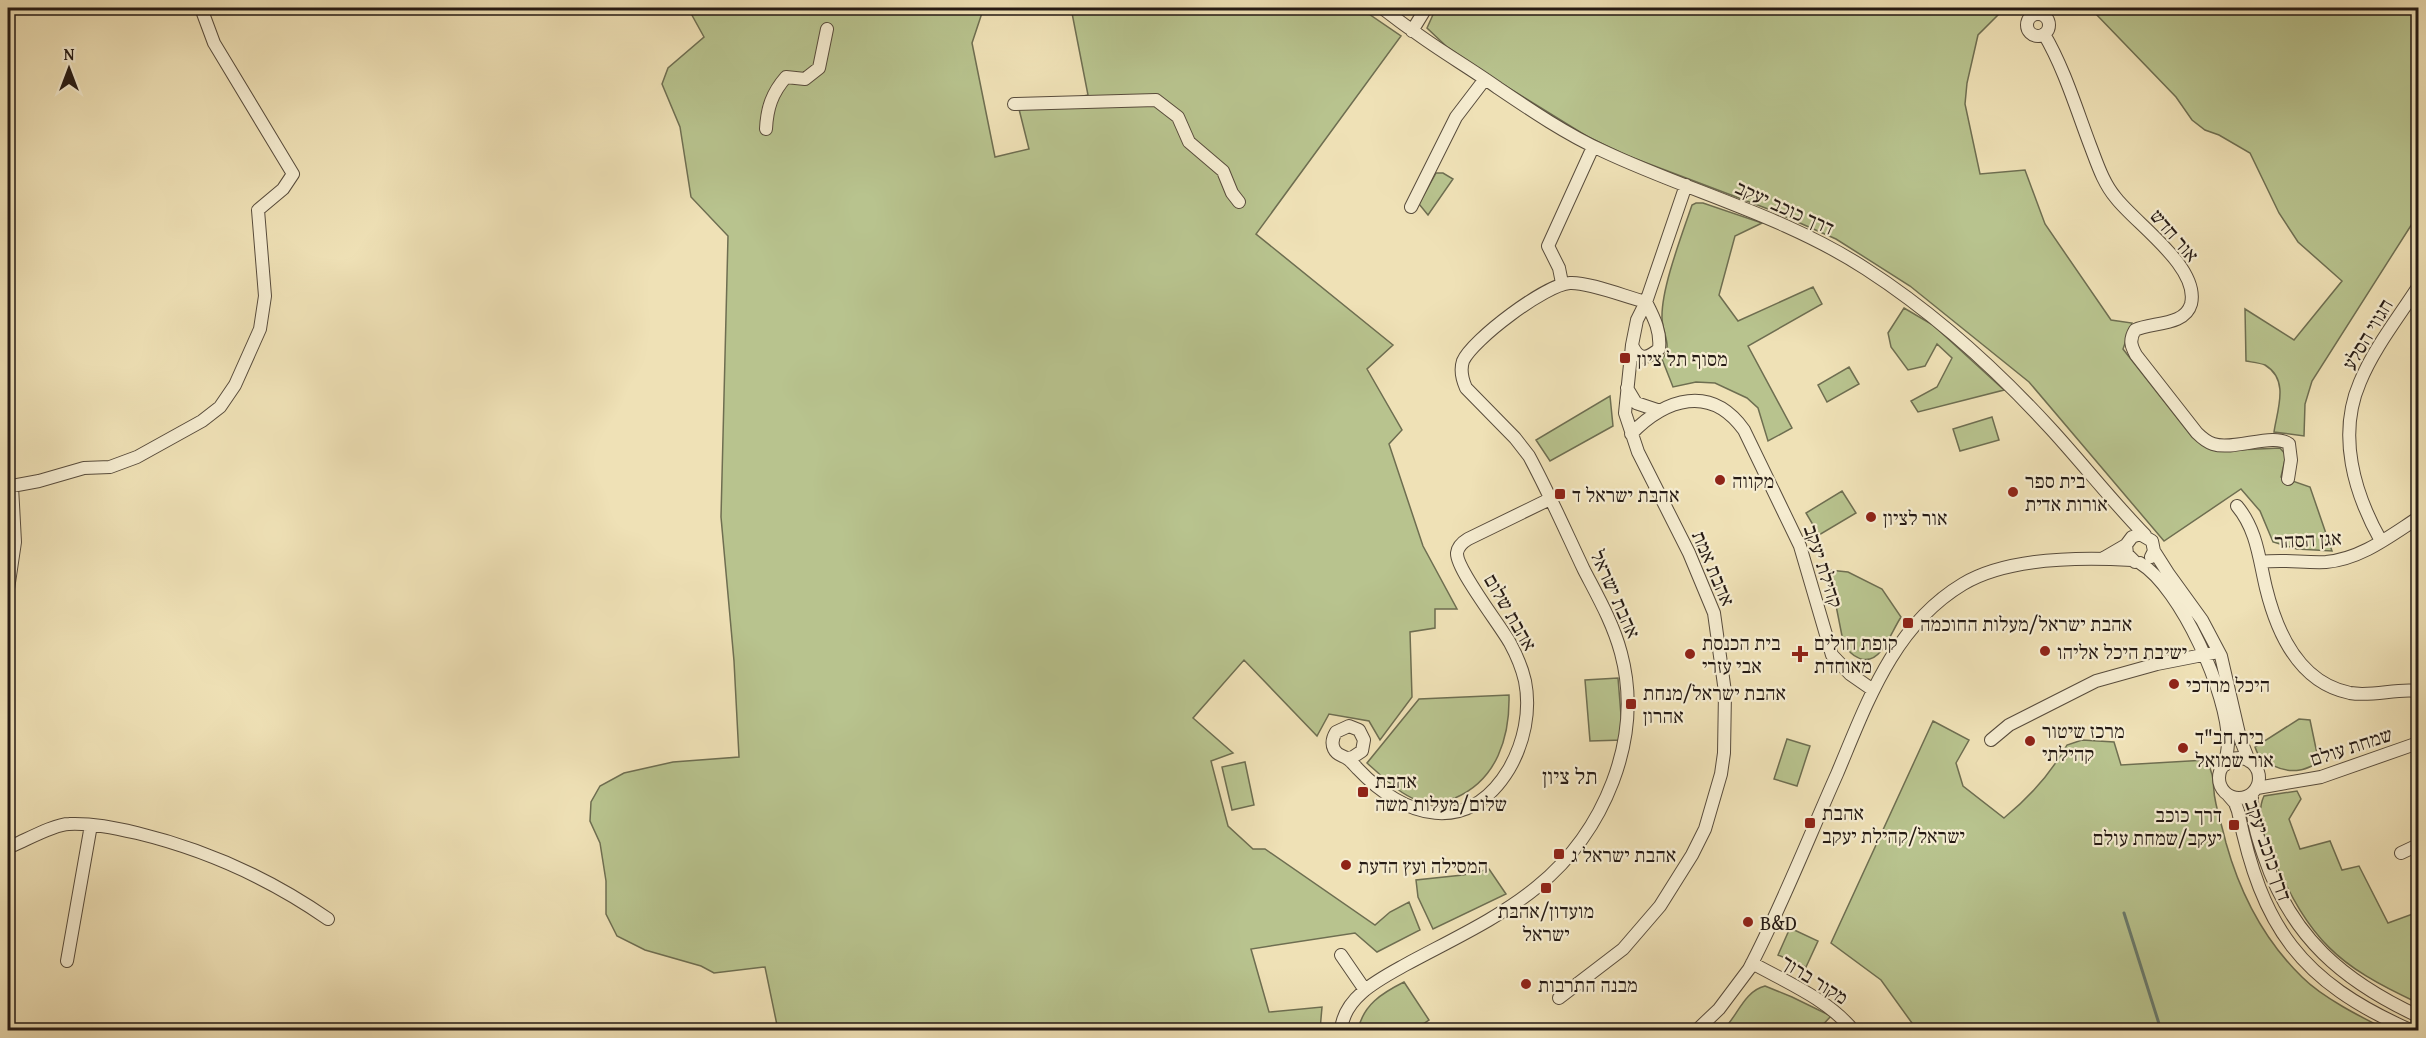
<svg xmlns="http://www.w3.org/2000/svg" width="2426" height="1038" viewBox="0 0 2426 1038" font-family="'Gentium Book Plus','Frank Ruhl Libre',serif">
<style>
.green{fill:#b8c38e;stroke:#6e6e51;stroke-width:1.5}
.lines{fill:none;stroke-linecap:round;stroke-linejoin:round}
.stream{stroke:#6b7c6e;stroke-width:3}
.minor-casing{stroke:#584c3c;stroke-width:14}
.minor{stroke:#f5ecd0;stroke-width:12}
.poi-dot{fill:#8f2418;stroke:#f5ecd0;stroke-width:2}
.labels{text-anchor:middle;dominant-baseline:central;stroke-width:4.5;stroke-linejoin:round;paint-order:stroke}
.street-label{font-size:20px;fill:#251a14;stroke:#f5ecd0}
.poi-label{font-size:20px;fill:#251a14;stroke:#f5ecd0;text-anchor:start}
.quarter-label{font-size:22px;fill:#251a14;stroke:#f5ecd0}
</style>
<rect width="100%" height="100%" fill="#efe1b6"/>
<filter id="stains"><feTurbulence type="fractalNoise" baseFrequency=".00333" numOctaves="4"/><feColorMatrix values="0 0 0 0 .2 0 0 0 0 .09 0 0 0 0 .02 0 0 0 .5 -.17"/></filter>
<radialGradient id="worn" r=".72"><stop offset=".6" stop-color="#630" stop-opacity="0"/><stop offset="1" stop-color="#630" stop-opacity=".3"/></radialGradient>
<path class="green" d="M688,8H981L982,13L972,43L995,157L1029,149L1019,109L1088,95L1071,8H1360L1401,36L1256,234L1393,345L1367,369L1402,430L1389,444L1423,546L1457,609H1435V628L1410,632L1412,697L1380,740L1369,721L1329,714L1317,736L1244,660L1193,718L1233,753L1211,761L1228,826L1253,849H1265L1375,925L1390,912L1409,902L1420,930L1377,952L1355,933L1251,949L1269,1012L1322,1007L1320,1030H778L765,967L714,973L701,966L645,950L617,936L606,914V881L600,843L590,821L591,802L600,786L624,773L673,762L739,757L734,661L721,517L728,236L691,197L680,127L662,84L668,68L704,37Z
M1436,8H2005L1978,35L1967,83L1965,104L1980,174L2025,170L2045,224L2111,320L2132,323L2123,349L2192,437L2216,451L2280,448L2286,455L2281,477L2310,487L2332,551L2297,549L2273,542L2260,511L2241,489L2164,541L2029,382L1910,286L1836,239L1768,209L1628,156L1588,137L1499,82L1446,46L1427,28Z
M2098,8H2418V217L2417,216L2312,381L2305,404L2304,436L2274,432C2277,410 2290,380 2265,365C2260,363 2251,362 2246,361L2245,309L2294,340L2342,281L2298,242L2279,213L2250,153L2219,135L2205,130L2192,120L2176,97L2094,12Z
M1436,173H1443L1453,179L1428,215L1419,204Z
M1696,203H1703L1762,223L1735,236L1719,295L1738,321L1813,287L1822,304L1748,346L1792,428L1768,441L1758,408L1747,398L1715,383L1696,382L1673,387L1662,359C1674,347 1661,331 1662,316C1662,286 1682,235 1692,205Z
M1904,308L1933,325L2004,390L1918,412L1911,401L1937,387L1952,358L1937,344L1925,366L1908,370L1891,347L1888,333Z
M1849,367L1859,384L1827,402L1818,385Z
M1610,396L1613,426L1550,461L1536,440Z
M1992,417L1999,440L1960,451L1953,429Z
M1842,491L1856,513L1819,535L1806,513Z
M1829,570L1848,572L1882,589L1901,617C1894,628 1889,641 1881,651C1867,668 1850,657 1843,641Z
M1618,678L1623,740L1590,741L1585,680Z
M1509,695C1510,737 1497,780 1455,798C1445,802 1430,805 1419,801C1399,794 1383,777 1367,763L1419,699Z
M2299,719L2310,720L2319,763C2313,765 2307,769 2300,770C2284,773 2259,763 2255,747Z
M1933,721L1969,740L1956,763L1963,786L2004,818C2030,797 2051,773 2067,745L2082,740L2114,742L2121,765L2206,760C2217,780 2211,784 2216,804C2219,817 2223,830 2226,843C2240,893 2265,941 2302,977C2323,998 2361,1017 2387,1030H1917L1881,980L1831,943Z
M1787,739L1810,746L1797,786L1774,779Z
M1245,762L1254,805L1232,810L1222,767Z
M2297,791L2301,799L2289,819L2300,849L2330,841L2342,870L2359,866L2388,923L2418,912V1003C2336,965 2311,941 2273,858C2265,840 2255,815 2264,796Z
M1489,869L1506,894L1433,929L1418,897L1416,880L1463,875Z
M1790,928L1818,941L1806,967L1778,955Z
M1404,982L1429,1020L1414,1030H1358C1363,1005 1382,993 1404,982Z
M1765,986L1792,997L1831,1016L1818,1030H1723C1737,1017 1744,991 1765,986Z"/>
<g class="lines">
<path class="stream" d="M2124,913L2161,1030"/>
<defs>
<path id="minor" d="M1382,8C1392,15 1401,23 1412,30C1440,51 1470,68 1498,88C1532,111 1566,134 1603,151C1690,192 1785,216 1866,269C1934,313 1996,369 2051,429C2083,464 2112,501 2145,535
M2027 25a11 11 0 1 1 22 0a11 11 0 1 1-22 0Z
M1412,31L1426,8
M2044,34C2064,68 2076,108 2090,145C2097,163 2103,183 2116,198C2136,224 2200,267 2191,304C2185,326 2152,322 2135,330C2129,340 2131,346 2136,355L2197,433C2201,437 2207,442 2213,444C2234,451 2274,432 2289,444L2291,460L2288,479
M1014,104L1156,100L1178,117L1189,142L1223,171L1232,193L1239,202
M766,129C767,108 772,93 786,77L805,79L819,68L827,29
M1411,207L1456,117L1485,79
M1562,283L1559,268L1548,246L1593,147
M1627,388L1636,403L1660,411
M1631,434C1666,398 1711,384 1744,430L1800,546L1832,655L1850,674L1873,690
M2237,506C2257,530 2259,559 2266,588C2277,633 2300,683 2350,693C2373,697 2396,688 2418,691
M2381,541C2354,493 2337,435 2360,382C2374,348 2398,318 2418,287
M2126,545L2127,554L2135,562
M2154,551L2168,573L2202,620L2221,656L2240,738L2249,761
M2102,559L2126,545L2132,537L2140,534L2152,541L2154,551L2151,557
M2261,562C2283,559 2304,563 2326,562C2361,559 2390,536 2418,518
M2140,563C2181,588 2228,694 2228,742C2228,750 2226,757 2225,765
M8,589L15,542L12,486L39,481L84,468L110,467L137,457L202,421L220,407L235,385L260,329L265,296L258,210L283,189L293,174L214,43L201,8
M1991,740L2009,725L2096,681L2157,664L2218,652
M1348,758L1353,757L1362,751L1364,740L1359,730L1349,726L1336,732C1333,737 1331,743 1334,749C1337,756 1343,755 1348,759C1351,761 1355,766 1358,769C1404,818 1468,837 1509,769C1524,743 1531,711 1525,681C1522,668 1516,654 1510,643C1500,625 1456,569 1457,553C1458,546 1463,542 1468,539L1550,499
M2219 778a20 20 0 1 1 40 0a20 20 0 1 1-40 0Z
M2257,788L2321,777L2418,743
M2252,794C2251,816 2257,836 2264,856C2291,937 2343,981 2418,1016
M2228,795L2235,803L2238,811C2262,928 2300,981 2410,1030
M8,845H14C28,839 55,824 69,824C92,823 115,828 137,833C207,850 269,878 328,919
M2401,853L2418,845
M1341,955L1365,990
M67,961L91,825
M1752,963C1788,983 1827,999 1853,1030
M1559,998L1623,949L1660,906L1692,855L1705,829L1721,774L1724,753L1725,692L1714,613L1689,553L1638,452L1625,413L1632,345L1637,320L1646,302L1686,185
M1341,1030C1344,997 1378,980 1405,965C1449,941 1498,919 1537,887C1604,832 1644,739 1621,653C1613,623 1598,597 1584,570C1566,532 1549,493 1529,456L1515,438L1466,388C1462,379 1460,370 1463,361C1472,340 1546,284 1570,283C1589,282 1626,297 1646,302C1654,318 1661,331 1659,349C1647,359 1639,361 1632,345
M1697,1030L1719,1009L1749,969C1782,906 1808,839 1837,774C1867,703 1893,626 1963,584C2008,557 2081,557 2132,560"/>
</defs>
<use href="#minor" class="minor-casing"/>
<use href="#minor" class="minor"/>
</g>
<g class="poi-dot">
<rect x="1619" y="352" width="12" height="12" rx="3"/>
<circle cx="1720" cy="480" r="6"/>
<circle cx="2013" cy="492" r="6"/>
<rect x="1554" y="488" width="12" height="12" rx="3"/>
<circle cx="1871" cy="517" r="6"/>
<rect x="1902" y="617" width="12" height="12" rx="3"/>
<circle cx="2045" cy="651" r="6"/>
<circle cx="1690" cy="654" r="6"/>
<path d="M1797 645h6v6h6v6h-6v6h-6v-6h-6v-6h6z"/>
<circle cx="2174" cy="684" r="6"/>
<rect x="1625" y="698" width="12" height="12" rx="3"/>
<circle cx="2030" cy="741" r="6"/>
<circle cx="2183" cy="748" r="6"/>
<rect x="1357" y="786" width="12" height="12" rx="3"/>
<rect x="1804" y="817" width="12" height="12" rx="3"/>
<rect x="2228" y="819" width="12" height="12" rx="3"/>
<rect x="1553" y="848" width="12" height="12" rx="3"/>
<circle cx="1346" cy="865" r="6"/>
<rect x="1540" y="882" width="12" height="12" rx="3"/>
<circle cx="1748" cy="922" r="6"/>
<circle cx="1526" cy="984" r="6"/>
</g>
<g class="labels">
<g class="street-label">
<text transform="translate(1785 207) rotate(24)">דרך כוכב יעקב</text>
<text transform="translate(2175 235) rotate(49)">אור חדש</text>
<text transform="translate(2367 334) rotate(-59)">חגווי הסלע</text>
<text transform="translate(2308 539) rotate(-3)">אגן הסהר</text>
<text transform="translate(1824 566) rotate(72)">קהילת יעקב</text>
<text transform="translate(1714 568) rotate(67)">אהבת אמת</text>
<text transform="translate(1616 594) rotate(66)">אהבת ישראל</text>
<text transform="translate(1511 612) rotate(60)">אהבת שלום</text>
<text transform="translate(2351 746) rotate(-18)">שמחת עולם</text>
<text transform="translate(2269 850) rotate(71)">דרך כוכב יעקב</text>
<text transform="translate(1815 979) rotate(32)">מקור ברוך</text>
</g>
<g class="poi-label">
<text x="1637" y="358">מסוף תל ציון</text>
<text x="1732" y="480">מקווה</text>
<text x="2025" y="480">בית ספר<tspan x="2025" dy="23">אורות אדית</tspan></text>
<text x="1572" y="494">אהבת ישראל ד</text>
<text x="1883" y="517">אור לציון</text>
<text x="1920" y="623">אהבת ישראל/מעלות החוכמה</text>
<text x="1702" y="642">בית הכנסת<tspan x="1702" dy="23">אבי עזרי</tspan></text>
<text x="1814" y="642">קופת חולים<tspan x="1814" dy="23">מאוחדת</tspan></text>
<text x="2057" y="651">ישיבת היכל אליהו</text>
<text x="2186" y="684">היכל מרדכי</text>
<text x="1643" y="692">אהבת ישראל/מנחת<tspan x="1643" dy="23">אהרון</tspan></text>
<text x="2042" y="730">מרכז שיטור<tspan x="2042" dy="23">קהילתי</tspan></text>
<text x="2195" y="736">בית חב"ד<tspan x="2195" dy="23">אור שמואל</tspan></text>
<text x="1375" y="780">אהבת<tspan x="1375" dy="23">שלום/מעלות משה</tspan></text>
<text x="1822" y="812">אהבת<tspan x="1822" dy="23">ישראל/קהילת יעקב</tspan></text>
<text x="2222" y="814" text-anchor="end">דרך כוכב<tspan x="2222" dy="23">יעקב/שמחת עולם</tspan></text>
<text x="1571" y="854">אהבת ישראל ג</text>
<text x="1358" y="865">המסילה ועץ הדעת</text>
<text x="1546" y="910" text-anchor="middle">מועדון/אהבת<tspan x="1546" dy="23">ישראל</tspan></text>
<text x="1760" y="922">B&amp;D</text>
<text x="1538" y="984">מבנה התרבות</text>
</g>
<g class="quarter-label">
<text x="1570" y="776">תל ציון</text>
</g>
</g>
<rect width="2426" height="1038" fill="none" stroke="#efe1b6" stroke-width="30"/>
<rect x="9" y="9" width="2408" height="1020" fill="none" stroke="#251a14" stroke-width="3"/>
<rect x="15" y="15" width="2396" height="1008" fill="none" stroke="#251a14" stroke-width="1.5"/>
<g transform="translate(69 69)" stroke="#f5ecd0" stroke-width="4.5" paint-order="stroke">
<path d="M0-4.5L10 22L0 15L-10 22Z" fill="#251a14"/>
<text y="-9" font-size="16" font-weight="bold" text-anchor="middle" fill="#251a14">N</text>
</g>
<rect width="100%" height="100%" filter="url(#stains)"/>
<rect width="100%" height="100%" fill="url(#worn)"/>
</svg>
